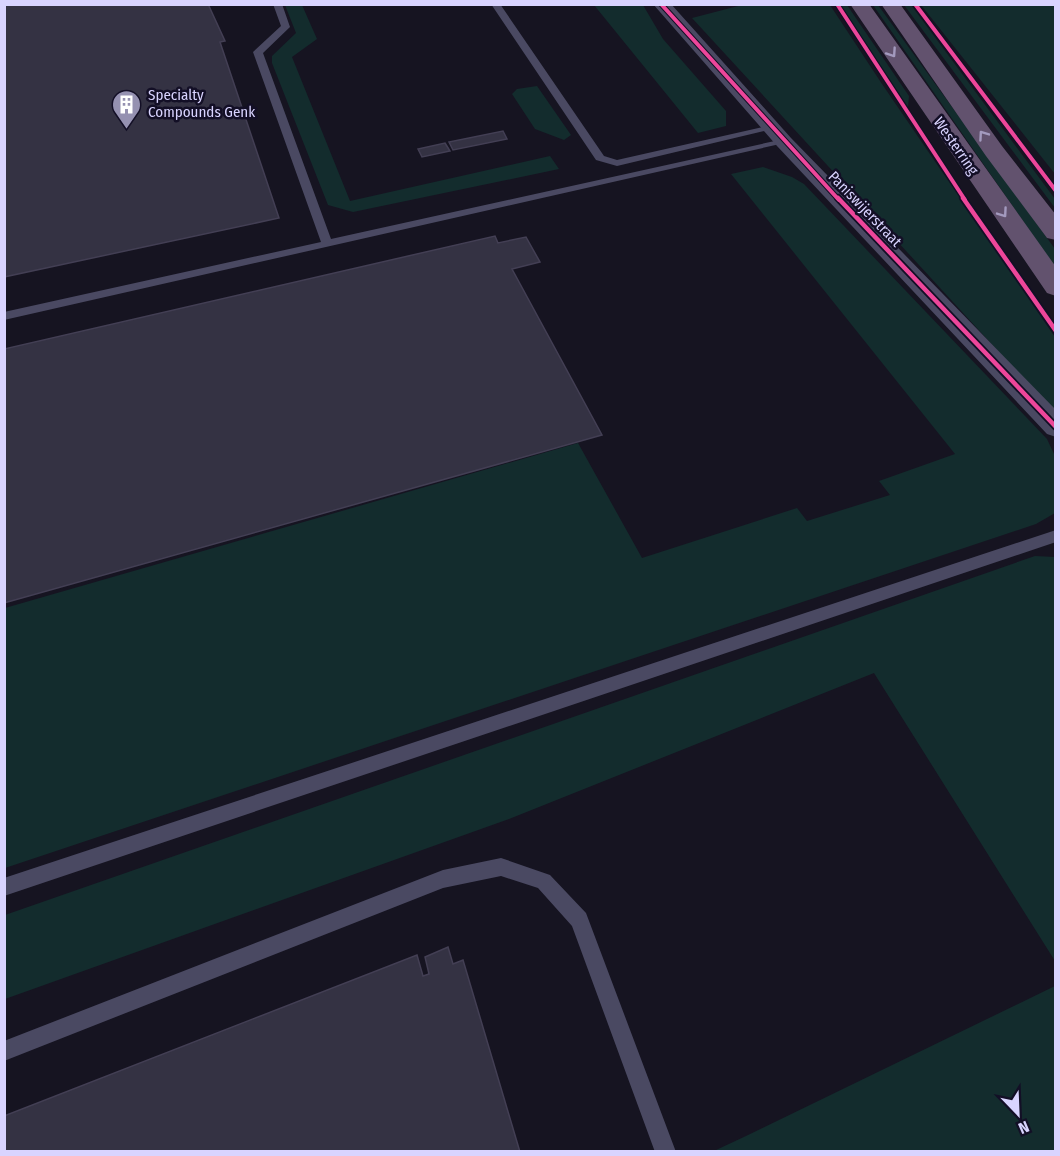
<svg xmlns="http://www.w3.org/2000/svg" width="1060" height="1156" viewBox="0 0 1060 1156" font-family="'Fira Sans Condensed',sans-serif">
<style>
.green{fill:#132c2d}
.building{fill:#343243;stroke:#433f54;stroke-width:1.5}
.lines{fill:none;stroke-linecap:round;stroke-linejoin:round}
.service{fill:#4a4962;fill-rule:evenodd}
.minor{fill:#4a4962;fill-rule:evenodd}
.trunk{fill:#62526e;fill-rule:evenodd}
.cycleway-far1-casing{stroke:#130f26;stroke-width:6}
.cycleway-casing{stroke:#130f26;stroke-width:8}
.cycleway-far1{stroke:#ed469a;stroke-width:4}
.cycleway{stroke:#ed469a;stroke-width:4.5}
.oneway{stroke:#a39abe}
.labels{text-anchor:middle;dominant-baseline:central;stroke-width:5;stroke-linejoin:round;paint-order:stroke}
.far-poi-label{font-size:15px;fill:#d9d4ff;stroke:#130f26;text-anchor:start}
.far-street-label{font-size:15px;fill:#d9d4ff;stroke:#130f26}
</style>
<rect width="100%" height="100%" fill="#161421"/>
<path class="green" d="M285,5H302L317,39L292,57L350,201L550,156L559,169L353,212L328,205L272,63V56L296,33Z
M594,5H643L663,39L726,111V126L698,133Z
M742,5H830L882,84L1055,337V413L692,18Z
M840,5H847L909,96L908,107Z
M873,5H878L1055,249V267Z
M904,5H911L1055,199V208Z
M921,5H1055V174Z
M537,86L571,135L564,140L535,129L512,94L517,89Z
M763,167L792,177L804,184L1047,439L1055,456V513L1036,524L5,868V608L578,443L642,558L797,508L807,521L890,495L879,481L955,454L731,174Z
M1035,556L1055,557V961L874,673L509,819L5,999V915Z
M1055,986V1151H714L746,1136Z"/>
<path class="building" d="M4,4H208L225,41L220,42L279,218L4,277Z
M503,131L507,139L453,150L449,142Z
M445,143L450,151L422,157L418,149Z
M495,236L498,243L526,237L540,262L512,269L602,435L4,603V349Z
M448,947L453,964L463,960L520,1152H4V1116L417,955L423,976L429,974L425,957Z"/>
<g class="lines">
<path class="service" d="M273,4H282L290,27L263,53L331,239L784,139L789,142L4,320V312L321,242L253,52L281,26Z
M491,4H500L604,156L617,160L772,125L777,128L617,166L596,160Z
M1056,530V542L4,896V878Z
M501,858L550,875L586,913L676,1152H655L572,926L538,888L501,876L443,888L4,1061V1041L443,870Z"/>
<path class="minor" d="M653,4H671L791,138L1056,410V437L1047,434L777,146Z"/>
<path class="trunk" d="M850,4H869L1056,267V296L1047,293Z
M881,4H900L1002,146L1056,215V240L1047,238L986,156Z"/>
<defs>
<path id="cycleway-far1" d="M661,4L839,200
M837,4L965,200
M915,4L1056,191"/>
<path id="cycleway" d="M838,198L1056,427
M963,198L1056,331"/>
</defs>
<use href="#cycleway-far1" class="cycleway-far1-casing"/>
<use href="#cycleway" class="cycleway-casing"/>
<use href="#cycleway-far1" class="cycleway-far1"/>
<use href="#cycleway" class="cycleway"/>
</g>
<defs><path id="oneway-chevron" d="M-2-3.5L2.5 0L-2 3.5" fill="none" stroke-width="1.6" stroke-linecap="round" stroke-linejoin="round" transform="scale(1.5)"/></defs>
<g class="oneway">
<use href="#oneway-chevron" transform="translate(892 53) rotate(56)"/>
<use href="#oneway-chevron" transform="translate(983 135) rotate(-125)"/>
<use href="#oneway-chevron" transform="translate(1003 213) rotate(55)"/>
</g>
<defs>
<symbol id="building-pin" viewBox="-11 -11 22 30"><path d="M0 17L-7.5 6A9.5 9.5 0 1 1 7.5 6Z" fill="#9591b1" stroke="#130f26"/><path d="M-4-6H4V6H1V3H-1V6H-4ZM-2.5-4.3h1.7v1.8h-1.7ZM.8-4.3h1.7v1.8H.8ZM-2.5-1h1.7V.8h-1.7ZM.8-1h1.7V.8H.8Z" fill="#fff"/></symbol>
</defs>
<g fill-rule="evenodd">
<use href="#building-pin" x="110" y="88" width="33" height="45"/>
</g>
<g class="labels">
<g class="far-poi-label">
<text x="148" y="95">Specialty<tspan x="148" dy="17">Compounds Genk</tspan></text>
</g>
<g class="far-street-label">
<text transform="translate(956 146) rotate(55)">Westerring</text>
<text transform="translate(865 209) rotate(46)">Paniswijerstraat</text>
</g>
</g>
<rect width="1060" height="1156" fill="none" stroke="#d9d4ff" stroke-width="12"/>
<g transform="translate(1018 1114) rotate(157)" stroke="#130f26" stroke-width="4.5" paint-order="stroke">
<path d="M0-4.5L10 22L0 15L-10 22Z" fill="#d9d4ff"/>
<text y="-9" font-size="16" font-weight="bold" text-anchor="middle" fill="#d9d4ff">N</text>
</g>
</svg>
